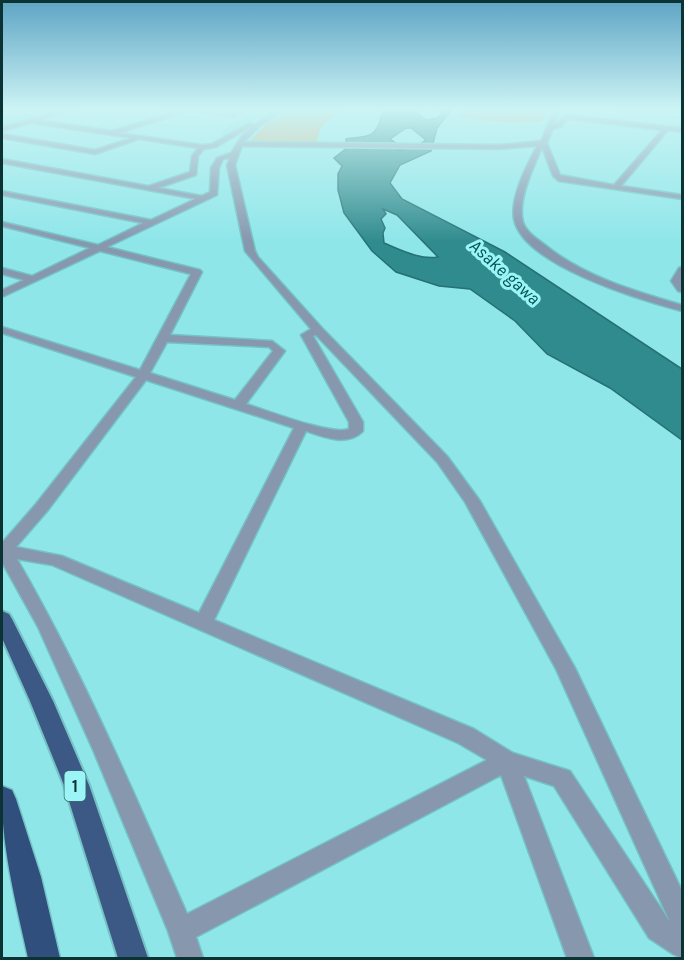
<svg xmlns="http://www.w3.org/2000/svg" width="684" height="960" viewBox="0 0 684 960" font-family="Karla,sans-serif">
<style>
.built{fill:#77dcdf}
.green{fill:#d1ae79}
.water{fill:#308b8e;stroke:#257173;stroke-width:1.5;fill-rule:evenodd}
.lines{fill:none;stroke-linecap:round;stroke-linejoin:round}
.minor-casing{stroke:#74c2c5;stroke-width:3}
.tertiary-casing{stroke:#74c2c5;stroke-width:3}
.trunk-casing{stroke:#74c2c5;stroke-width:4}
.motorway-casing{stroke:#74c2c5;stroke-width:3}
.minor{fill:#8797ae;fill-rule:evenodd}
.tertiary{fill:#8797ae;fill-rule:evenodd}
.trunk{fill:#3c5884;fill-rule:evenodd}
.motorway{fill:#304f7d;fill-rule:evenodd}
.rail{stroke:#4f8f92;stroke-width:2;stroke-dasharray:3 3;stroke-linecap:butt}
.labels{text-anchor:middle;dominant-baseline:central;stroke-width:6;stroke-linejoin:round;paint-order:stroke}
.far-water-label{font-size:18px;font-style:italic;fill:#005254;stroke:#9bf4f6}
.shield{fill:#9bf4f6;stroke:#376d6e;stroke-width:1.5}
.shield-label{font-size:18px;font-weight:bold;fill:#0c3334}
</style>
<rect width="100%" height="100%" fill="#8ee6e9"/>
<path class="built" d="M2,108H71L2,127Z
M259,108H280L222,136L224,129L235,121Z"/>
<path class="green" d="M295,108H346C331,117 318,125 317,143H257L250,141L266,124Z
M470,108H543L549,111L540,122L508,123L459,117Z"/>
<path class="water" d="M383,108H416L418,113L426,120L438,118L442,112L438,108H448L451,110L437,128L431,151L400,165L390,183L402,199L505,252L682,369V440L610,388L547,354L515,321L470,289L439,286L396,272L372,251L344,213L338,190V174L342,166L334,158L352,144L346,142V139C365,136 376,140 381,117C382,114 383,111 383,108ZM406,128H411L426,140L414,148L398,150L397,144L390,139ZM383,209L397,215L438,257C420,260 401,250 384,243L383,233L385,228L381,219L386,214Z"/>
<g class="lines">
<defs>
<path id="minor" d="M72,108H79L39,120L112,131L181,109L180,108L234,113L252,108L235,117L189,111L119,133L202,145L212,144L249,123L254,125L274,111L282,108H288L261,125L244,142L499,145L541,141L555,108H560L554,125L567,115L682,128V132L668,130L621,186L682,195V199L559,181L553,176L542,147C534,167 517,200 523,222C526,232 537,239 545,245C585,277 634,291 682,305V311C643,301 522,265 514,219C510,197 527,165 537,146L499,149L242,146L235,165L255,251L258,257L322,328L447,456L480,501L575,668L682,891V958L673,954L649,938L554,786L524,776L594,958H567L501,775L196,937L203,958H177L168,931L94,752L38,627L2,562V543L36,504L136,377L2,333V327L140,370L191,274L100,251L2,297V290L24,280L2,274V268L32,276L90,248L2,226V222L98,245L143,223L2,195V191L151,220L210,192L211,168L217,158L231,153L242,136L252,126L216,147L204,149L198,156L196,175L152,190L148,188L149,186L190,172L192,156L198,148L139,139L95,154L2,138V134L95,150L132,138L31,123L2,131V127ZM568,119L662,130L614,185L560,175L547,143L553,129L560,127ZM230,158L227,165L245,251L311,329L301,335L349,422V429C332,436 266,410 246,404L285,351L272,341L170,335L202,272L200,270L107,247L217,195L219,168L223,159ZM316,335L437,462L465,502L556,669L670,922L570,771L513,753L474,729L214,620L306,431C323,437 348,447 363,431V422L313,336ZM167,342L269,347L273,351L235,400L150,373ZM146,380L294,428L199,613L62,556L16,547L48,510ZM17,559L52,565L458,743L487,760L187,914C134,793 83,673 17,559Z
M682,267V292L678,291L671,281L679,268Z"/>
<path id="tertiary" d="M2,159L202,196L206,198L202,200L2,163Z"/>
<path id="trunk" d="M2,611L9,614L12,619L53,701L89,785L148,958H118L64,785L30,701L2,638Z"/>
<path id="motorway" d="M2,786L12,790L16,799L41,877L60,958H28C16,903 0,842 2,786Z"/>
</defs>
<use href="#minor" class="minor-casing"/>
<use href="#tertiary" class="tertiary-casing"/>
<use href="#trunk" class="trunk-casing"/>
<use href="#motorway" class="motorway-casing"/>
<use href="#minor" class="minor"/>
<use href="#tertiary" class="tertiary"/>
<use href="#trunk" class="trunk"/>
<use href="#motorway" class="motorway"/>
<path class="rail" d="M604,108L682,112"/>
</g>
<linearGradient id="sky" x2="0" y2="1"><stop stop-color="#5ea4c4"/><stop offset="0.45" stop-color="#ccf4f5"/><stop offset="1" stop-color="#ccf4f5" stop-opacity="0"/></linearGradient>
<rect width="684" height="242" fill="url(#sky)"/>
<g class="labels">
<g class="far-water-label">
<text transform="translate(505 272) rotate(42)">Asake gawa</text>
</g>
<rect class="shield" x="64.5" y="771" width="21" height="30" rx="4.5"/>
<g class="shield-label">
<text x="75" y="786">1</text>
</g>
</g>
<rect width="684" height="960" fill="none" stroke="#0c3334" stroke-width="6"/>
</svg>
